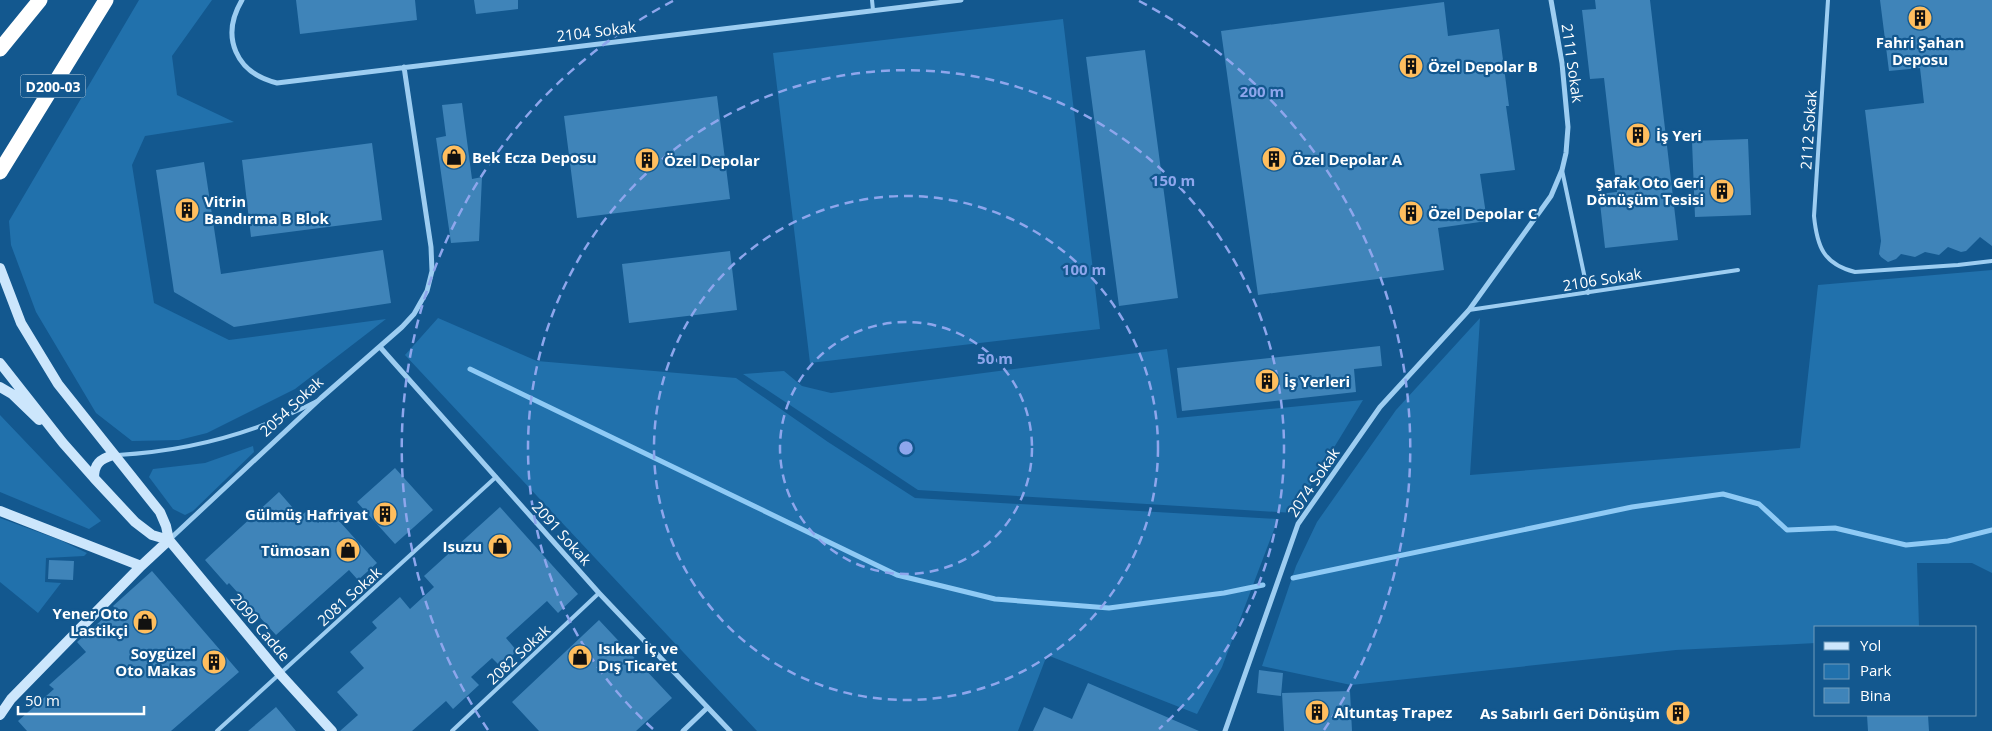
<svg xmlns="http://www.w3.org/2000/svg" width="1992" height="731" viewBox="0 0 1992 731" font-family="'Open Sans',sans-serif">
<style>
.green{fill:#2171ac}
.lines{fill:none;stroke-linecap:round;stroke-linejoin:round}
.stream{stroke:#8fcaf5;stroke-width:5}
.building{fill:#3f84b9}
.lane{stroke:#9dcdf1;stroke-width:4}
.street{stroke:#9dcdf1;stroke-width:5}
.secondary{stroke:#cce6fc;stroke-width:10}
.highway{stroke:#fff;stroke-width:15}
.ring{fill:none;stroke:#8ea6ec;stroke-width:2.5;stroke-dasharray:9 6}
.labels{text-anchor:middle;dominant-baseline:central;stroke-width:4.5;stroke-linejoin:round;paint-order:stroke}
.shield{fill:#13588f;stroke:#b8cddd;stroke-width:1}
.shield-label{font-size:14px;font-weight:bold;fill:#fff}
.street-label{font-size:15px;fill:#fff;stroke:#13588f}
.poi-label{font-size:15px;font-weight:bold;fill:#fff;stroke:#13588f;text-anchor:start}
.centre{fill:#8ea6ec;stroke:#13588f;stroke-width:2.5}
.ring-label{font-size:15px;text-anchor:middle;font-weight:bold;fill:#8ea6ec;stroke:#13588f;stroke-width:4.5;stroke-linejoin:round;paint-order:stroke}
</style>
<rect width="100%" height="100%" fill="#13588f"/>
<path class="green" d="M139,0H212L172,56L177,95L234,122L145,136L132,165L154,303L229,340L386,319L295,389L207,433L179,440L132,441L96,413L36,312L11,245L9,221Z
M1063,19L1100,329L810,363L773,53Z
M1992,270V573L1972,563H1917L1919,627H1816V643L1676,650L1351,685L1262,666L1296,566L1317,522L1396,410L1480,318L1470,475L1800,448L1818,285Z
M438,318L537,361L736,378L828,442L915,498L1278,519L1222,667L1197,714L1047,655L1018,731H757L405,355Z
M1167,349L1177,418L1363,400L1294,513L918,490L743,374L784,371L802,386L831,393Z
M0,416V415L101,521L89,529L0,492Z
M253,446L254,452L193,511L185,515L173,509L149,477L153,469L205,463Z
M0,518L60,540L87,553L84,556L46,558L45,582L61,583L38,613L0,582Z"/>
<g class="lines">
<path class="stream" d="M470,369L897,575L995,599L1109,608L1224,593L1263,585
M1293,578L1632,507L1723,494L1759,504L1787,530L1835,528L1906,545L1948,541L1992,530"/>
</g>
<path class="building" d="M296,0H415L417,20L300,34Z
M474,0H518V9L476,14Z
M1595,0H1650L1678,240L1605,248L1599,194L1617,192L1604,78L1590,79L1582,10L1596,9Z
M1880,0H1992V246L1980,237L1966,251L1961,252L1948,247L1939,255L1925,252L1915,257L1901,254L1896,259L1888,262L1881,257L1879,254L1881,241L1865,110L1924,103L1920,68L1889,71Z
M1444,2L1448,36L1499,29L1509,106H1506L1515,170L1480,174L1487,221L1438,228L1444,270L1258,295L1221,31Z
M1145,50L1178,298L1119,306L1086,57Z
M717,96L730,199L577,218L564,116Z
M462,103L472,179L482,177L479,241L451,243L436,138L446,136L442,105Z
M1748,139L1751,215L1695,217L1692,141Z
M372,143L382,220L251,237L242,160Z
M204,162L221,274L383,250L391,303L234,327L174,292L156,170Z
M730,251L737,310L629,323L622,264Z
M1380,346L1382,366L1354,369L1356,392L1182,411L1177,368Z
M395,468L433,510L395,544L357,502Z
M279,492L300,516L307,511L318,523L331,512L377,563L358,580L349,570L276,635L229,583L227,585L205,560Z
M500,507L578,594L558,613L547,601L506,638L517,651L500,666L492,658L482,667L471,677L479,685L453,709L446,701L412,731H340L358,715L337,692L364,668L350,652L377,628L372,622L400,597L410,609L434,587L424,576Z
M49,560L74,561L73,580L48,579Z
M152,571L239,672L171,731H27L18,721L54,689L49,685L86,652L77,642L115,608L113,606Z
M599,620L672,698L636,731H539L512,702Z
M1259,670L1283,673L1281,696L1257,693Z
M1088,683L1199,731H1033L1044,707L1072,719Z
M1350,691L1352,731H1284L1282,693Z
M276,707L296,731H248Z
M1867,715H1928L1929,731H1868Z"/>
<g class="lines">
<path class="lane" d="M872,0L873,10
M1828,0L1814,216C1817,246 1823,264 1855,272L1958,265L1992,261
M1562,170L1588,293
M1469,310L1738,270
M118,455C189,451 254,434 317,401
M217,731L496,477
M452,731L599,593"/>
<path class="street" d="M242,0C220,37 236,73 277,83L961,0
M380,347L599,593L730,731
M170,539L321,398L402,327L414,314L427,291L432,271L431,247L404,67
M683,731L707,708
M1225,731L1298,524L1380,407L1469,310L1551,196L1562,170L1566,153L1568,127L1562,63L1551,0"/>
<path class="secondary" d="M0,268L21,323L58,384L160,512L166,526L169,540L280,674L332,731
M0,363L63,443L94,478L135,522L152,535L169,540
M0,387L12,394L39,420
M94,478C94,464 100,459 113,455
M0,511L141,566
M0,715L11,699L141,566L169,540"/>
<path class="highway" d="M0,49L40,0
M0,172L106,0"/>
</g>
<g class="ring">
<circle cx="906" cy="448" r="126"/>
<circle cx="906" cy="448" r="252"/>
<path d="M653 729A378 378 0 1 1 1159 729"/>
<path d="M488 730A504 504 0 0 1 673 1M1139 1A504 504 0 0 1 1324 730"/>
</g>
<defs>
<symbol id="building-disc" viewBox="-11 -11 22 22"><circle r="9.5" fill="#ffbe5e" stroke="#13588f"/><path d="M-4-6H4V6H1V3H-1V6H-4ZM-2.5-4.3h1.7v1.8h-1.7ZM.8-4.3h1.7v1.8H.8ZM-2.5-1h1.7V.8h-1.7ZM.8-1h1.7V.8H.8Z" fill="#111"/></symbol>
<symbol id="shop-disc" viewBox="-11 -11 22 22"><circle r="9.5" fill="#ffbe5e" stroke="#13588f"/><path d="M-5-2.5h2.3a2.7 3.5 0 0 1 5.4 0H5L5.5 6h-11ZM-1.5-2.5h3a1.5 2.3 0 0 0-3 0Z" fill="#111"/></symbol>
</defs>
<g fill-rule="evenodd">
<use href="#building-disc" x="1906" y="4" width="28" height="28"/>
<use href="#building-disc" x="1397" y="52" width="28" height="28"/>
<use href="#building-disc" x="1624" y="121" width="28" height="28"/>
<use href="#shop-disc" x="440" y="143" width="28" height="28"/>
<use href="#building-disc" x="1260" y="145" width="28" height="28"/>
<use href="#building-disc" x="633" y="146" width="28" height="28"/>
<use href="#building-disc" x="1708" y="177" width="28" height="28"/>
<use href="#building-disc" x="173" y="196" width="28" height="28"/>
<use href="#building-disc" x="1397" y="199" width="28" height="28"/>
<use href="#building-disc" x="1253" y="367" width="28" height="28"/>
<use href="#building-disc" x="371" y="500" width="28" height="28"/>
<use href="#shop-disc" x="486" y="532" width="28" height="28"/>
<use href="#shop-disc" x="334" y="536" width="28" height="28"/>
<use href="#shop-disc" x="131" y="608" width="28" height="28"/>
<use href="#shop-disc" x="566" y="643" width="28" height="28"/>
<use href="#building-disc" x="200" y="648" width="28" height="28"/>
<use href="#building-disc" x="1303" y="698" width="28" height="28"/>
<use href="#building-disc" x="1664" y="699" width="28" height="28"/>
</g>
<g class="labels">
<rect class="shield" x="20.5" y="74.5" width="65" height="23" rx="4"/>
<g class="shield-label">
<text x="53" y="86">D200-03</text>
</g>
<g class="street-label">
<text transform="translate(596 31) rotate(-7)">2104 Sokak</text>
<text transform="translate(1573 63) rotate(82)">2111 Sokak</text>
<text transform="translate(1808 130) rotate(-86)">2112 Sokak</text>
<text transform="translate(1602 279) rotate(-9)">2106 Sokak</text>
<text transform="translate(291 406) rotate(-43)">2054 Sokak</text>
<text transform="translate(1313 482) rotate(-56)">2074 Sokak</text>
<text transform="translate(562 533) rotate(48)">2091 Sokak</text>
<text transform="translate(349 596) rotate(-42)">2081 Sokak</text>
<text transform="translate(261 627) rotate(50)">2090 Cadde</text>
<text transform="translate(518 654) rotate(-43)">2082 Sokak</text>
</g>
<g class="poi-label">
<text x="1920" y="42" text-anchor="middle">Fahri Şahan<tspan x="1920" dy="17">Deposu</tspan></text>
<text x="1428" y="66">Özel Depolar B</text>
<text x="1656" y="135">İş Yeri</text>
<text x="472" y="157">Bek Ecza Deposu</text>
<text x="1292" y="159">Özel Depolar A</text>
<text x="664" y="160">Özel Depolar</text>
<text x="1704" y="182" text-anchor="end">Şafak Oto Geri<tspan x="1704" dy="17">Dönüşüm Tesisi</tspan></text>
<text x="204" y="201">Vitrin<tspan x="204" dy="17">Bandırma B Blok</tspan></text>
<text x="1428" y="213">Özel Depolar C</text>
<text x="1284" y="381">İş Yerleri</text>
<text x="368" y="514" text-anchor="end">Gülmüş Hafriyat</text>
<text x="482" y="546" text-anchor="end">Isuzu</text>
<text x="330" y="550" text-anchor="end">Tümosan</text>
<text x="128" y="613" text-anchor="end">Yener Oto<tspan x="128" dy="17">Lastikçi</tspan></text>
<text x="598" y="648">Isıkar İç ve<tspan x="598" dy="17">Dış Ticaret</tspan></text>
<text x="196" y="653" text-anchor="end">Soygüzel<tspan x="196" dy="17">Oto Makas</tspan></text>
<text x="1334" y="712">Altuntaş Trapez</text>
<text x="1660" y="713" text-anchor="end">As Sabırlı Geri Dönüşüm</text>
</g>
</g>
<circle cx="906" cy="448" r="8" class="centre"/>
<g class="ring-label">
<text x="1262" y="97">200 m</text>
<text x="1173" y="186">150 m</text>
<text x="1084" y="275">100 m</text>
<text x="995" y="364">50 m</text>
</g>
<rect x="1814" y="626" width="162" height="90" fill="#13588f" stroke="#719bbc"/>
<rect x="1824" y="642" width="25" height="8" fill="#cce6fc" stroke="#719bbc"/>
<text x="1860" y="651" font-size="15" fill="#ffffff">Yol</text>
<rect x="1824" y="664" width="25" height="15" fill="#2171ac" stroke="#719bbc"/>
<text x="1860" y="676" font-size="15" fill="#ffffff">Park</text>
<rect x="1824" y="688" width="25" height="15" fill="#3f84b9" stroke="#719bbc"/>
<text x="1860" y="701" font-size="15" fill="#ffffff">Bina</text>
<path d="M18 706v8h126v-8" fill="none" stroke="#ffffff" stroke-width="2.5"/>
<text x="25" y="706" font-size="15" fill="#ffffff" stroke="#13588f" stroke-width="4" paint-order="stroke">50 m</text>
</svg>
